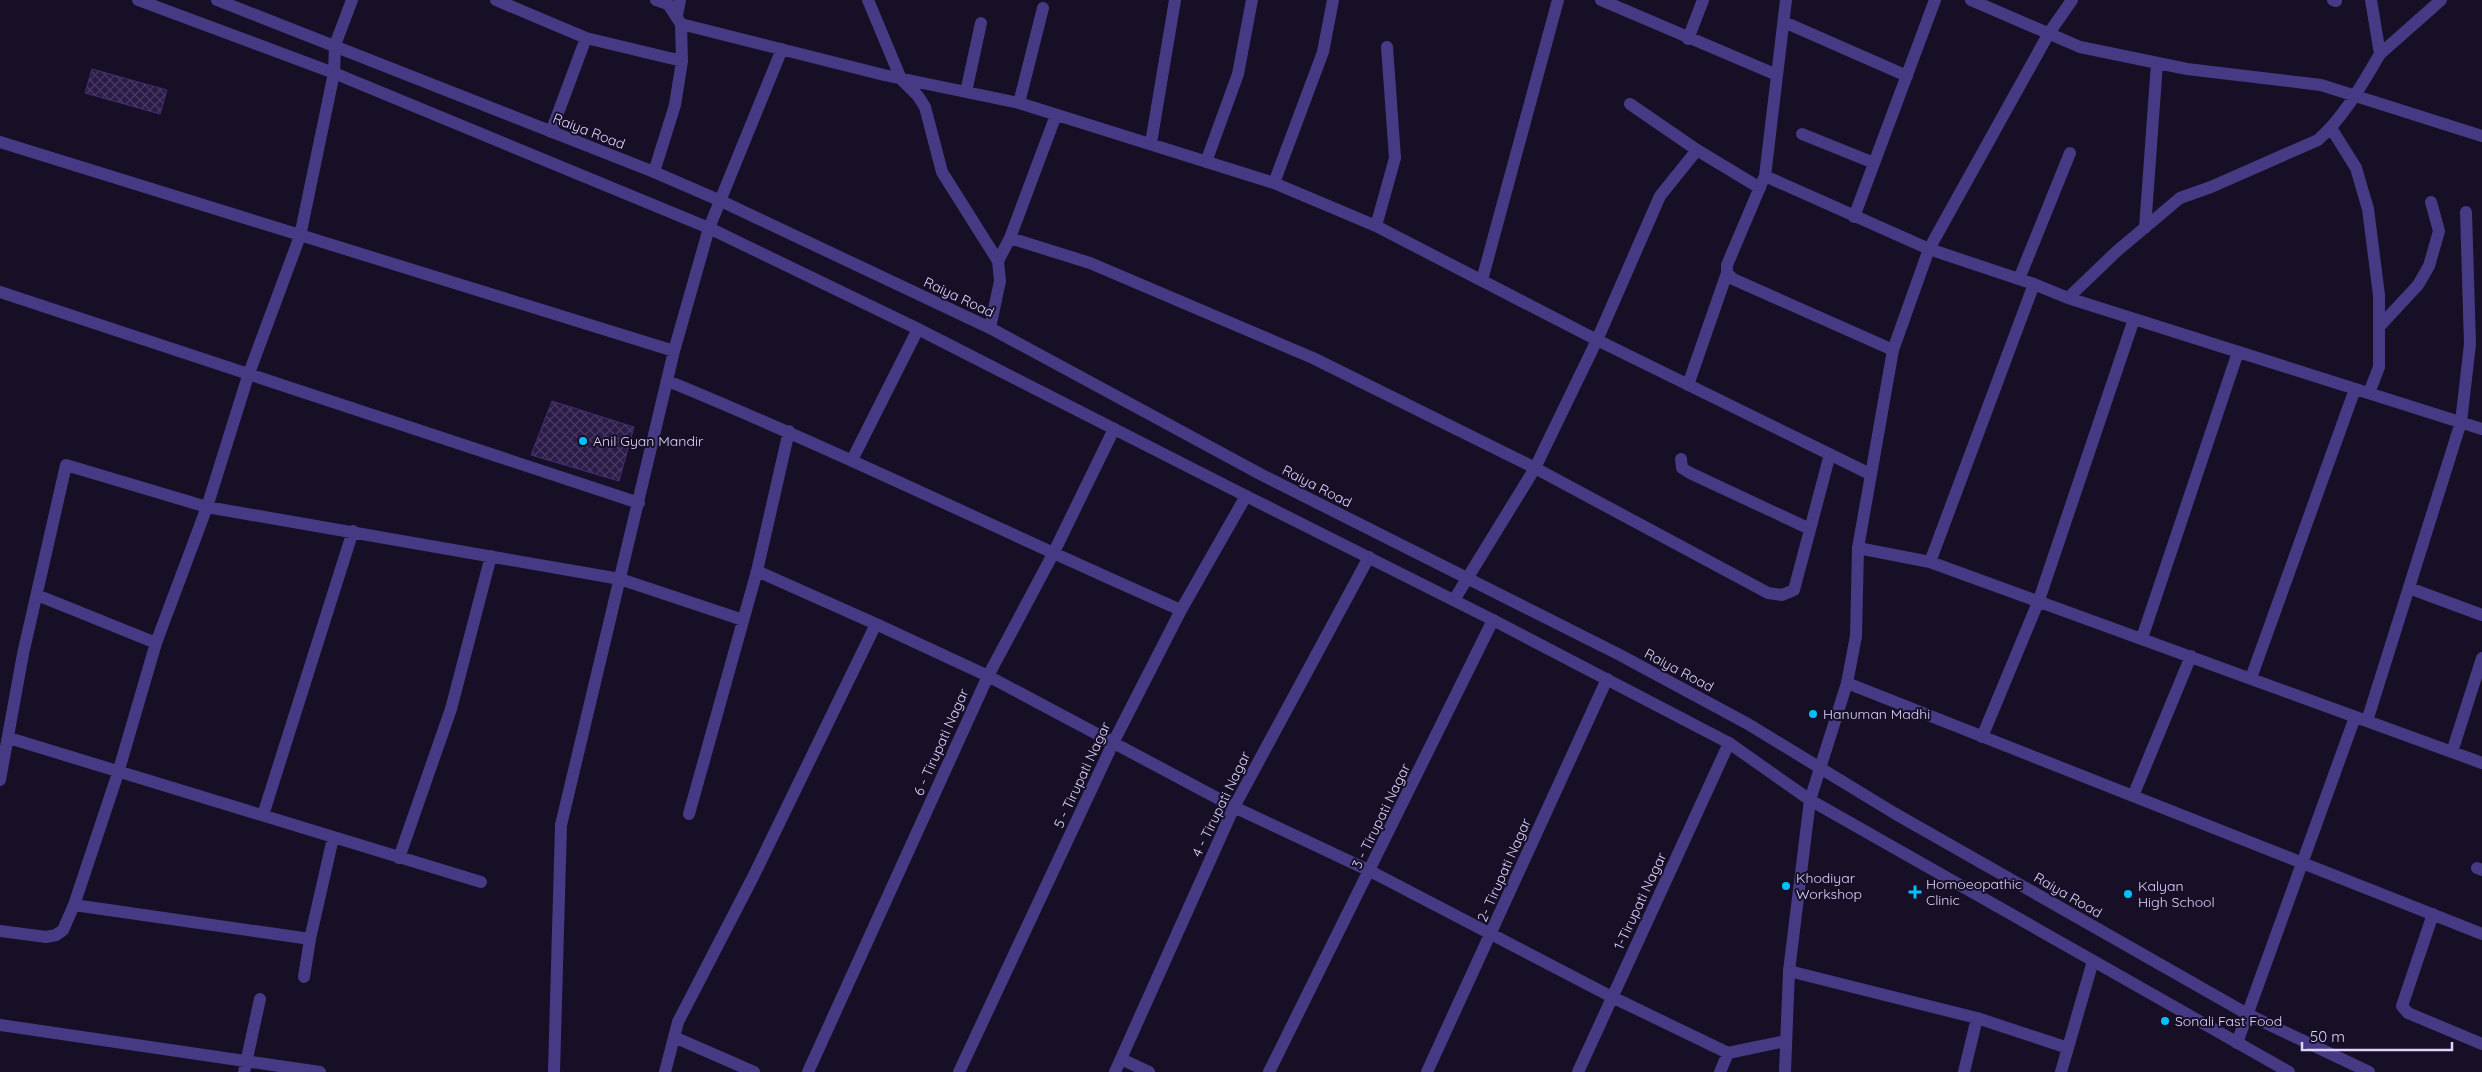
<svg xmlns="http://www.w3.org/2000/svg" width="2482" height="1072" viewBox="0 0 2482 1072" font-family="Quicksand,sans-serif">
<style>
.building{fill:url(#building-cross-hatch);stroke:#452d73}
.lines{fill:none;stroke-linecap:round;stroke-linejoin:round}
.minor{stroke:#473a85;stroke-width:12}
.tertiary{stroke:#473a85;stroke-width:12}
.poi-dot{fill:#00c1ff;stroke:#160f26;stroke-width:2}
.labels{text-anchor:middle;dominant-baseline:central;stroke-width:4;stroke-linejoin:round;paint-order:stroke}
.street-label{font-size:14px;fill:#dfd4ff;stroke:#160f26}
.poi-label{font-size:14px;fill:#dfd4ff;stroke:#160f26;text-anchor:start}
</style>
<defs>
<pattern id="building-cross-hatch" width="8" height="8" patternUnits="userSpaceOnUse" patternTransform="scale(1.25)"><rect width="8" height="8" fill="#2a1b47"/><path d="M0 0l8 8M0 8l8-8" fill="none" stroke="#483b63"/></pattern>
</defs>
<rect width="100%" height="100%" fill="#160f26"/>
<path class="building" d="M92,69L167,90L160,114L85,93Z
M552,401L634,427L619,481L531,455Z"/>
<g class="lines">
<path class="minor" d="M496,0L586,38L682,61
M868,0L901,79L918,96L925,107L942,172L998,261L1000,281L990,328
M1601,0L1777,75
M1786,0L1765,176L1929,249L2034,284L2068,298L2482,429
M1971,0L2080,47L2187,69L2321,85L2482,136
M2333,0L2336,1
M2371,0L2380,54L2441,0
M677,15L680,0
M1784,22L1907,76
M681,24L884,75L1019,103L1274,183L1376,226L1597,340L1870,474
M1688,39L1703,0
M966,92L981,23
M1019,103L1043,8
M1630,104L1697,150
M2331,128L2356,168L2368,209L2379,295V367L2369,393
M551,132L586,38
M1802,134L1874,163
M0,142L674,351
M1151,143L1175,0
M1206,162L1238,74L1252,0
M654,172L675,105L682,61L681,24L668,4L656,0
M1763,180L1727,265V273L1733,279L1893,350
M1274,183L1323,52L1333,0
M1854,217L1935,0
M1376,226L1395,158L1387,47
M2145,228L2157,63
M1010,238L1056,115
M998,261L1010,238L1090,263L1313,358L1535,468L1768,593L1782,595L1794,590L1830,454
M2019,279L2070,153
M1482,280L1558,0
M0,292L639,503
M2068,298L2117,251L2180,198L2211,187L2318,140C2345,116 2362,84 2380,54
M2379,327L2418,285L2429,266L2439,231L2431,202
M668,381C841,452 1009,535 1181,610
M1688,385L1727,273
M789,431L757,571L876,624
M1681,459L1682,468L1690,473L1810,529
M852,460L918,329
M1858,548L1930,562L2034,284
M1930,562L2482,763
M2409,588L2482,615
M37,595L156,643
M1454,600L1535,468L1597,340L1660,196L1697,150L1760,188
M2142,638L2238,352
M2251,678L2355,389
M1847,683L2482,934
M2367,721L2461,422L2470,344L2466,212
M1982,737L2039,600L2134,319
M9,738L481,882
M2452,752L2482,658
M0,780L23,654L66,465L207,507L620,579L743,620
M2133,796L2191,656
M689,814L757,571
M263,815L353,531
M399,858L451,709L491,556
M2477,868L2482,870
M74,905L310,939
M2433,914L2402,1006L2408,1013L2482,1044
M0,931L46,937L56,935L63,930L74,905L118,773L156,643L207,507L248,376L300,236L334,73L335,45L352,0
M1789,971L1977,1018
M304,977L310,939L333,838
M0,1025L320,1072
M674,1037L754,1072
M2237,1043L2355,717
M1121,1059L1149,1072
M244,1072L260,999
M554,1072L561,825L674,351L709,228L782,49
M665,1072L678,1022L753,877L876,624L988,676L1234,807L1370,871L1612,997L1728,1053L1786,1041
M808,1072L988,676L1053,554L1114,429
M959,1072L1114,741L1181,610L1246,496
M1115,1072L1234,807L1369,557
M1269,1072L1493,620
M1427,1072L1607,679
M1578,1072L1729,743
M1720,1072L1728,1053
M1964,1072L1977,1018L2068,1048
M2061,1072L2093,961"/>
<path class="tertiary" d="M138,0L334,73L709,228L918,329L1246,496L1493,620L1729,743L1810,800L2289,1072
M217,0L654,172L721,201L990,328L1262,475L1620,655L1748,724L1894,813L2249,1015L2369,1072
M1785,1072L1789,971L1810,800L1847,683L1856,636L1858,548L1893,350L1929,249L2049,33L2072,0"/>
</g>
<g class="poi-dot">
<circle cx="583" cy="441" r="5"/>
<circle cx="1813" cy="714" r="5"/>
<circle cx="1786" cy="886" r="5"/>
<path d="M1912.5 884.5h5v5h5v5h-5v5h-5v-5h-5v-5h5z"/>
<circle cx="2128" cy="894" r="5"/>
<circle cx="2165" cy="1021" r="5"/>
</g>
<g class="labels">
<g class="street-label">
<text transform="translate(589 131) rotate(21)">Raiya Road</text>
<text transform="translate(959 297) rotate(25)">Raiya Road</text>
<text transform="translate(1317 486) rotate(27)">Raiya Road</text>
<text transform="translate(1679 670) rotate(28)">Raiya Road</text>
<text transform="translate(941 742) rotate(-66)">6 - Tirupati Nagar</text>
<text transform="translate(1082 775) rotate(-65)">5 - Tirupati Nagar</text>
<text transform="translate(1221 804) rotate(-64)">4 - Tirupati Nagar</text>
<text transform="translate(1381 816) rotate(-64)">3 - Tirupati Nagar</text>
<text transform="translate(1504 870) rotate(-66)">2- Tirupati Nagar</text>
<text transform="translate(2068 895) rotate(30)">Raiya Road</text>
<text transform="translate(1640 901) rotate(-65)">1-Tirupati Nagar</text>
</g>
<g class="poi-label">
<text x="593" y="441">Anil Gyan Mandir</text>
<text x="1823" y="714">Hanuman Madhi</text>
<text x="1796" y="878">Khodiyar<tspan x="1796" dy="16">Workshop</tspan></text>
<text x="1926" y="884">Homoeopathic<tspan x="1926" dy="16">Clinic</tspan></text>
<text x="2138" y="886">Kalyan<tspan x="2138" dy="16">High School</tspan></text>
<text x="2175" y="1021">Sonali Fast Food</text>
</g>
</g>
<path d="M2302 1042v8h150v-8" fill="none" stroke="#dfd4ff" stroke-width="2.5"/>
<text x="2310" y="1042" font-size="15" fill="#dfd4ff" stroke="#160f26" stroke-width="4" paint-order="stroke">50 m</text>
</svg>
